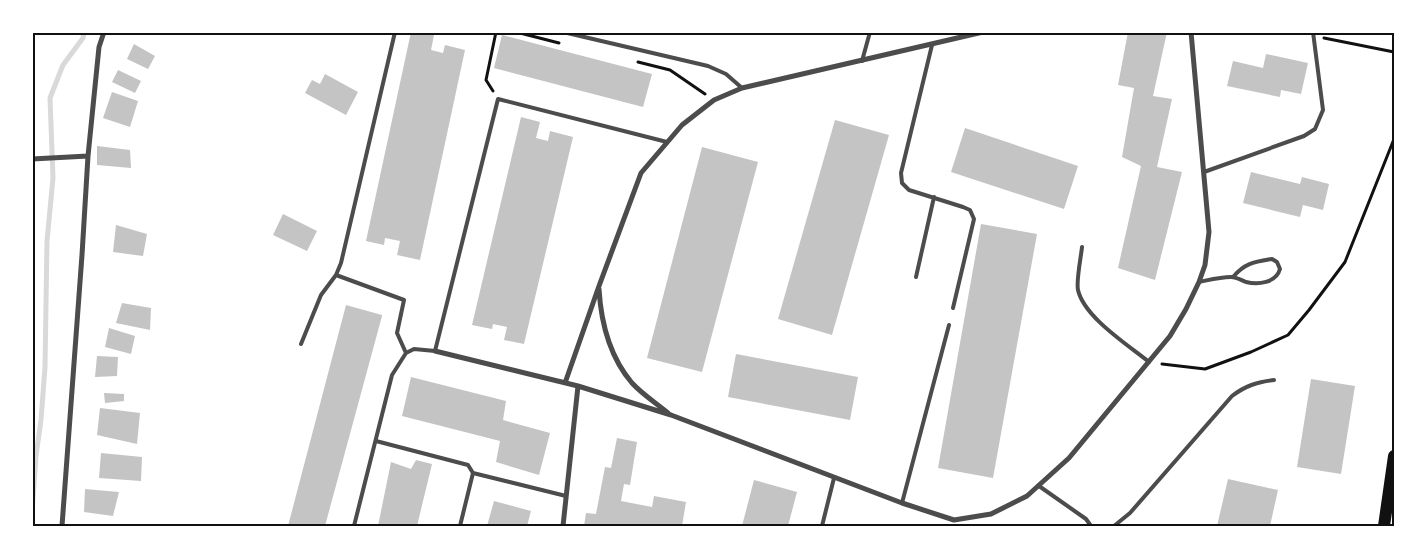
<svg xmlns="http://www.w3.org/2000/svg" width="1427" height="559" viewBox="0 0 1427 559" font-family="Overpass,sans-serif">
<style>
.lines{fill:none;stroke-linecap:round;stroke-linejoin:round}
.stream{stroke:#d9d9d9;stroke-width:5}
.building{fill:#c4c4c4}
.path{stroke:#111;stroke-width:3}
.service{stroke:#4c4c4c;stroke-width:4}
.minor{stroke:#4c4c4c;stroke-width:5}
.primary{stroke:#111;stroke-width:12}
.neatline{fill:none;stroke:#111;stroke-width:2}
</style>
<rect width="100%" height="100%" fill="#fff"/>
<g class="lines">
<path class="stream" d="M32,512L36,456L41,420L45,367L47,241L53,178L50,98L63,65L83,38L84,32"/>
</g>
<path class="building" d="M411,32L434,35L431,50L443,53L445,45L465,50L420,260L397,255L400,241L385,238L384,245L366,241Z
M1128,32H1167L1153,96L1172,99L1157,167L1182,172L1155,280L1118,268L1141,166L1122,157L1134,88L1118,85Z
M502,35L652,74L643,107L494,68Z
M134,44L155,56L148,69L127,59Z
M1266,54L1308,63L1301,94L1281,90L1280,97L1227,86L1233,61L1263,68Z
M118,70L141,81L135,93L112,82Z
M325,74L358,92L346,115L305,93L312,80L320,84Z
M112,92L138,101L130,127L103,118Z
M521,117L540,122L536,138L548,141L550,131L573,137L524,344L504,340L507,327L493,324L492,329L472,325Z
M835,120L889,135L832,335L778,319Z
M965,128L1078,166L1064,209L951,172Z
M97,146L130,150L131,168L97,165Z
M702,147L758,162L702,372L647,358Z
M1251,172L1300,184L1302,177L1329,184L1323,210L1303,205L1300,217L1243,203Z
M283,214L317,231L307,251L273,235Z
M981,224L1037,234L993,478L938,468Z
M116,225L147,234L143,256L113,252Z
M122,303L151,308L150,330L116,323Z
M346,305L382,315V316L325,526H288Z
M109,328L135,336L131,354L105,347Z
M736,354L858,377L850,420L728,397Z
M97,356L118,357L117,376L95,377Z
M411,377L506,401L503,420L550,433L539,475L496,462L500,441L402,416Z
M1311,379L1355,386L1341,474L1297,467Z
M104,393L124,394V401L105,403Z
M100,408L140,413L137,444L97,435Z
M617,438L637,442L630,485L624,484L621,501L652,507L654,496L686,502L682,526H584L586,513L596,514L605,467L611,468Z
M101,453L142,457L141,481L99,478Z
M416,460L432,464L417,526H378L391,462L411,469Z
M1228,479L1278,490L1270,526H1217Z
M754,480L797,492L788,526H742Z
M85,489L119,492L113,516L84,512Z
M494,501L531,511L527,526H487Z"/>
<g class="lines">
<path class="path" d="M516,32L559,43
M1324,38L1394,52
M638,62L670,70L705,94
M493,91L486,80L496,32
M1162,364L1205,369L1251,352L1288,335L1309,310L1345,262L1394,139"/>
<path class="service" d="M563,32L708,66L726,74L742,88
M932,45L901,173L902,183L909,190L963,207L970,210L974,219L953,308
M862,61L870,32
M1204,172L1304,136L1315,129L1323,110L1313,32
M1082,247C1081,257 1076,281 1078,290C1084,317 1128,345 1149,362
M336,275L404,300L397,333L406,353
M916,277L934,197
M1199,282C1209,280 1220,277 1231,277C1236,277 1241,280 1246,282C1258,285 1276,283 1280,269L1277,262L1272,259C1254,262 1245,263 1233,277
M301,344L321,295L336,275L341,263L395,32
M376,441L468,465L473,473L460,526
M473,473L566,496
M1039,486L1086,519L1091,526
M902,503L949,325
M354,526L392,375L406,353L414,349L435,351L498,99L667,142
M822,526L834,478
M1114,526L1130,513L1232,396C1245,386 1257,382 1274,380"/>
<path class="minor" d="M32,159L88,156
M599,289C601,323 609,356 632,383C642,394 656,403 668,413
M435,351L578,386L671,415L902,503L954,520L991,514L1027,496L1069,458L1170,336L1186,309L1199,282L1205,265L1209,232L1191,32
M565,383L599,286L641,173L682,125L714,100L742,88L983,32
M62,526L82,255L88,156L99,47L104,32
M563,526L578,386"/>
<path class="primary" d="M1384,526L1394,456"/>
</g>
<rect width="1427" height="559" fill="none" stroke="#ffffff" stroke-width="68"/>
<rect x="34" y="34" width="1359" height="491" class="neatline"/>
</svg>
